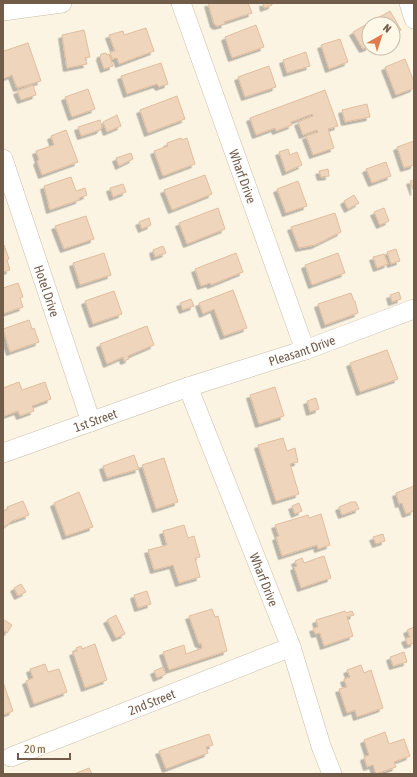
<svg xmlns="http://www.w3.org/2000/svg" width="417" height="777" viewBox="0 0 417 777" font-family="'Asap Condensed',sans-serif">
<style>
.building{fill:#efd5bc;stroke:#e1bd9d;filter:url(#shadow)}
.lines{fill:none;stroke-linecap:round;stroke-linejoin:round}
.street-casing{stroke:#cbbcaa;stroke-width:20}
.street{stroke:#fff;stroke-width:19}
.labels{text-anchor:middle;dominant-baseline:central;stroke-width:4;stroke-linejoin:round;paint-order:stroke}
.street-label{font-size:13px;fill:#715c4a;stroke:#fef8e9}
</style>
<defs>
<filter id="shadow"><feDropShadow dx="-3.5" dy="3.5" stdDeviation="0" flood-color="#0004"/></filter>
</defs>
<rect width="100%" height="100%" fill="#fbf4e3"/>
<path class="building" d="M208,3H248L252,13L224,22L225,24L217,26L214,24Z
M263,3H272V5L264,8Z
M390,11L401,30L393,34V24H369V47L363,49L353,32Z
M256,25L264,47L232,58L225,37Z
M146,28L154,51L119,64L117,58L112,59L110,52L115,51L109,35L123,31L124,35Z
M84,30L90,57L85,58L87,64L67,68L62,35Z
M340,39L348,62L329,69L321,45Z
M28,43L41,81L17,88L12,75L3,79V47L4,51Z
M306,52L310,66L287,73L283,60Z
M106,53L107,55L109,54L113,66L104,69L100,57L101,54Z
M405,59L414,82V88L396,95L385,67Z
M161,63L168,84L159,87L157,84L127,94L121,76Z
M269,66L276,87L245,97L238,77Z
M33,85L36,95L21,100L17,91Z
M88,89L95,109L72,117L65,97Z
M325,90L338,126L328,129L334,148L313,155L306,136L318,132L317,130L303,135L298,122L313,116L312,114L291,122L292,125L276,131L275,128L256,135L250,118Z
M177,96L185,119L148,133L140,110Z
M367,104L370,117L345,122L342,110Z
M117,115L121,126L107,132L103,122Z
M100,120L102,127L100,130L81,136L78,127Z
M66,130L78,162L42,175L37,161L39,160L36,151L54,145L51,136Z
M181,138L182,140L187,138L195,164L163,176L154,151L168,146L167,143Z
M414,141V165L404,168L397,147Z
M288,149L290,155L297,152L302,165L286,172L279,152Z
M131,153L133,159L119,166L116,158Z
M386,162L391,176L372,183L366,169Z
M328,169L329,176L321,177L319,171Z
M205,175L212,194L172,210L164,190Z
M71,177L76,191L85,188L87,195L79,198V200L50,210L44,186Z
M414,180V192L410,181Z
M298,181L307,206L286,213L277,189Z
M123,184L126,192L113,197L110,188Z
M354,195L359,203L348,209L344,201Z
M218,208L225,229L187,244L179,223Z
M384,208L389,221L380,225L374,212Z
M335,213L341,232L315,245L299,248L291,227Z
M86,216L94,239L64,249L55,226Z
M149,218L151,225L142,229L139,222Z
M4,245L9,259L7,260L10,270L3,272Z
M163,246L166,253L155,257L153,250Z
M396,249L400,261L391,264L387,252Z
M104,253L111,275L80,285L73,263Z
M236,253L243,272L211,285L210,283L201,286L195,269Z
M338,253L345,273L312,285L305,265Z
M384,254L388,264L377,268L373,257Z
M18,283L23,297L20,298L23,307L3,314V288Z
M233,290L247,328L224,336L214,309L203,314L199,303Z
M114,291L122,314L93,324L85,301Z
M399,292L401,299L392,302L390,295Z
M351,293L354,301H355L358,313L325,325L318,304Z
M191,299L194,306L183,310L180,303Z
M29,320L32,329L34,328L39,342L10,352L3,329Z
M147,326L154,345L128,356L129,359L124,361L123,357L107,364L100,344Z
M387,350L398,379L360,392L350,363Z
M19,382L22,390L45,382L51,399L32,406L34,411L20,416L18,411L4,416L3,388Z
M275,387L284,416L259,424L250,395Z
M316,398L319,409L310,412L307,401Z
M283,438L287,451L295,448L298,462L290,464L299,494L276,501L258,445Z
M134,455L139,469L107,478L103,466Z
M164,458L178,502L156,509L142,465Z
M414,486V511L406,514L402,503L399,504L396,493Z
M79,492L93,527L66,536L54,503Z
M23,501L29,515L12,521L3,528V511L8,509L7,507Z
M351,502H356L359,509L342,515L339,507Z
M299,503L302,511L295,514L292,506Z
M321,514L330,545L318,549L317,545L282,556L276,537L279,536L275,525L308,515L309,518Z
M184,525L188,538L194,536L200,557L195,558L200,577L179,583L173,565L154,570L148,550L167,545L163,531Z
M383,534L385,541L376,544L373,537Z
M324,556L331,578L301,588L294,567L297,566L295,561L302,558L304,563Z
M21,584L26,592L18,596L14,588Z
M147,591L151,604L138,608L134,595Z
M212,609L215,617L218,616L227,651L169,670L163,652L184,645L186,654L202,648L201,643L199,644L189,616Z
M345,611L346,613L352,611L354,615L347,617L353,636L324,646L320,633L315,634L313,628L318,627L316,620Z
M116,615L125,634L116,638L107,620Z
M3,619L12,625L7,633L3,630Z
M414,627V643L408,645L405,639L410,637L407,630Z
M95,644L107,680L85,688L73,652L77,651L76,648L81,646L82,649Z
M404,652L407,662L393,666L390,657Z
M45,664L48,672L59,669L67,692L34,704L26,681L33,678L30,669Z
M361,665L364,673L371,670L383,708L357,717L355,710L347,713L339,689L347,687L344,679L350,677L347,670Z
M163,667L166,674L157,678L154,671Z
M3,682L13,711L3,715Z
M385,732L389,744L404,739L410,756L394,762L396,767L376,774L373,765L367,767L364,757L369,755L364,740Z
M209,734L213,745L206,747L208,753L166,769L159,751Z
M89,768L92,774H74Z"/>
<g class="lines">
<defs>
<g id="street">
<path id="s1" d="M181,3L305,350"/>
<path d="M409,3L414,19"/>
<path d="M3,11L62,3"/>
<path id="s2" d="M3,159L91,422"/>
<path id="s3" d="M188,387L291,647L321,746L332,774"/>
<path id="s4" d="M3,453L188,387L305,350L414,309"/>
<path id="s5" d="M11,757L291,647"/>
</g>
</defs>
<use href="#street" class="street-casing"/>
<use href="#street" class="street"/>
</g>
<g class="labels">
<g class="street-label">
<text stroke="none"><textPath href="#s1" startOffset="184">Wharf Drive</textPath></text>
<text stroke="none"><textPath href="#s2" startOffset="139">Hotel Drive</textPath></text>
<text stroke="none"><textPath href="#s4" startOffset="316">Pleasant Drive</textPath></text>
<text stroke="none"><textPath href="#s4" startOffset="98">1st Street</textPath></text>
<text stroke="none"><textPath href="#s3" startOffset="207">Wharf Drive</textPath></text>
<text stroke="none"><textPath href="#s5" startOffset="151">2nd Street</textPath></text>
</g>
</g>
<rect width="417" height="777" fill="none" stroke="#715c4a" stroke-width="8"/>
<g transform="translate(381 36) rotate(39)"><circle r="19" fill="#fef8e9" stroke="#c6baa9"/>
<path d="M0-3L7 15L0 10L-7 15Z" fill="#df7b4d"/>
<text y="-6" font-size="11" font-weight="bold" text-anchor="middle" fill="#715c4a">N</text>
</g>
<path d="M18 753v6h52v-6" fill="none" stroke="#715c4a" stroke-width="2"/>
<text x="24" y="753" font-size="12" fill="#715c4a" stroke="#fef8e9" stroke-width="3" paint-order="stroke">20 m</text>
</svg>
